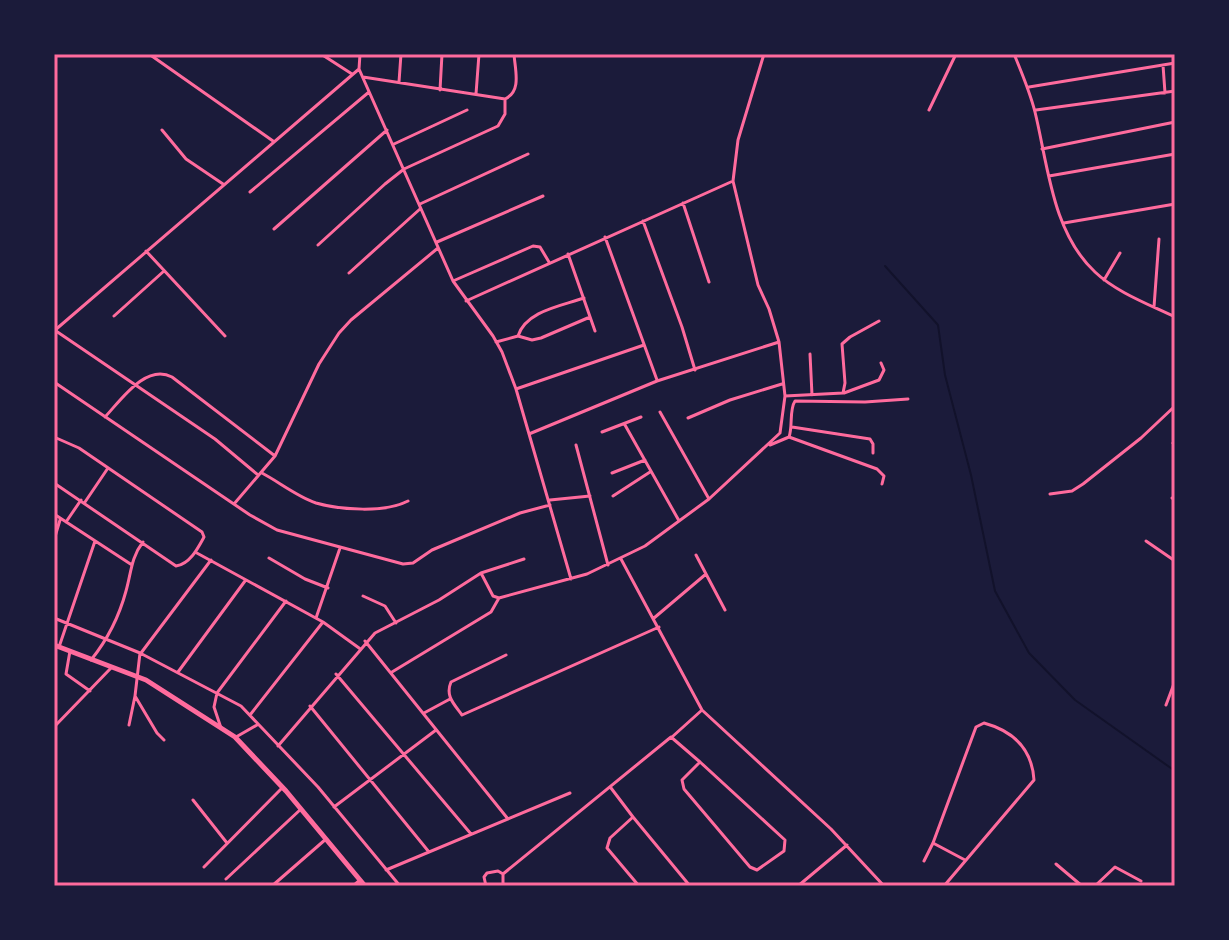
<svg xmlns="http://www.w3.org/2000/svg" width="1229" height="940" viewBox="0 0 1229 940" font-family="'Times New Roman',serif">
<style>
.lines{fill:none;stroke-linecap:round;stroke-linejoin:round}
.stream{stroke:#12122b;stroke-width:2}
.minor{stroke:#ff6b9d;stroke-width:3}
.primary{stroke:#ff6b9d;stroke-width:5}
.neatline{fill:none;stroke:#ff6b9d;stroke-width:3}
</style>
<rect width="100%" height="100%" fill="#1b1b3a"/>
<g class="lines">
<path class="stream" d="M885,266L938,325L945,375L971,475L995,591L1029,653L1075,700L1175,771"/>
<path class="minor" d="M149,54L273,141
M321,54L352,74
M360,54L359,69L453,281L493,336L502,352L516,389L571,579
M1014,54C1022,73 1030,92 1035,112C1048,165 1052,232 1095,272C1116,292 1148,304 1175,317
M1163,65L1165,93
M363,77L505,99C522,91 515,70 514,54
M399,82L401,54
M1029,87L1175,63
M440,90L442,54
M476,94L479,54
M929,110L956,54
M1036,110L1175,91
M162,130L186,159L223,184
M394,144L467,110
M1042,149L1175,122
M1049,176L1175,154
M250,192L369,92
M683,203L709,282
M420,204L528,154
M643,221L682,327L695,370
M1064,223L1175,204
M274,229L387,130
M605,237L657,380
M437,242L543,196
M318,245L385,184L404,169L498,126L505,114V99
M146,251L225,336
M568,254L595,331
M349,273L420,209
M1104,280L1120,253
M453,281L533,246L540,247L549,262
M466,301L733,181
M1154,307L1159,239
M114,316L164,271
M54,331L359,69
M56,331L215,439L258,475
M518,336C526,311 561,306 584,298
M496,342L518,336L532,340L541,338L590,317
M810,354L812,395
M54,382L250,515L277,530L403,564L413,563L432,550L520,513L550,505
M516,389L644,345
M844,393L879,380L884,370L881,363
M785,396L843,393L845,383L842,344L850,337L879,321
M660,412L709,499
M105,417C121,400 146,363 172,377L275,456
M688,418L730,400L782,384
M625,425L678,519
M792,427L870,439L873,444V453
M602,432L641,417
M529,434L657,381L779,342
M54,437L79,448L202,532L204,537C198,548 190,564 176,566L54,483
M789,437L877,469L884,476L882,484
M1173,443L1175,444
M576,445L608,565
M770,445L789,437C793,426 789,410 795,401L865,402L908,399
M262,473C279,482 298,497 316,503C341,510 385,513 408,501
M612,473L645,460
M1050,494L1072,491L1083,484L1141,438L1175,406
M613,496L650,472
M1172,498L1175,500
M550,500L590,496
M85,502L108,468
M234,504L275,456L319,364L339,333L351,320L438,248
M54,514L132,565
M66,522L81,500
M54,540L60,520
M1146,541L1175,561
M195,552L323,622L359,648
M696,555L725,610
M269,558L305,579L328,588
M621,559L702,710L831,829L884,886
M363,596L385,606L396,623
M499,598L587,574L645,546L709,499L780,433L785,396L779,342L769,309L758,285L733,181L738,140L764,54
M54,618L140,653L241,706L318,787L400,886
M316,618L340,548
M654,618L706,574
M365,641L508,819
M59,647L95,541
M70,651L66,674L90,691
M140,653L135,696L157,733L164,740
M141,653L211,560
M506,655L451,682C445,696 454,704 462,715L659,627
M91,660C108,639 119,617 126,591C131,574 131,557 143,542
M178,672L245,581
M392,672L491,612L499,598L493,596L481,573
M336,674L471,834
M1166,705L1175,681
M310,706L429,852
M424,713L450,699
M250,715L323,622
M129,725L135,696
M54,727L111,668
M221,728L214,707L217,693L286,601
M236,737L257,725
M672,737L702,710
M278,746L375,633L439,600L481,573L524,559
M700,762L785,840L784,851L757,870L750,867L684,789L682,780Z
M611,788L633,817
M193,800L227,843
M334,807L436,730
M933,843L965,860
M924,861L933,843L976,727L984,723C1013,731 1032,748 1034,780L944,886
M1056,864L1082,886
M204,867L283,787
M386,870L570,793
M503,874L671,737L700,762
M503,874V886
M226,879L301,809
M272,886L326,839
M353,886L360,880
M486,886L484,877L487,873L498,871L503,874
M639,886L607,848L610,838L633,817L690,886
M798,886L847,845
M1095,886L1115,867L1141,881"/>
<path class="primary" d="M54,645L146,680L235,737L286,791L365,886"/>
</g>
<rect width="1229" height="940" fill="none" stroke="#1b1b3a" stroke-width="112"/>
<rect x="56" y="56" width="1117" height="828" class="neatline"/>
</svg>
